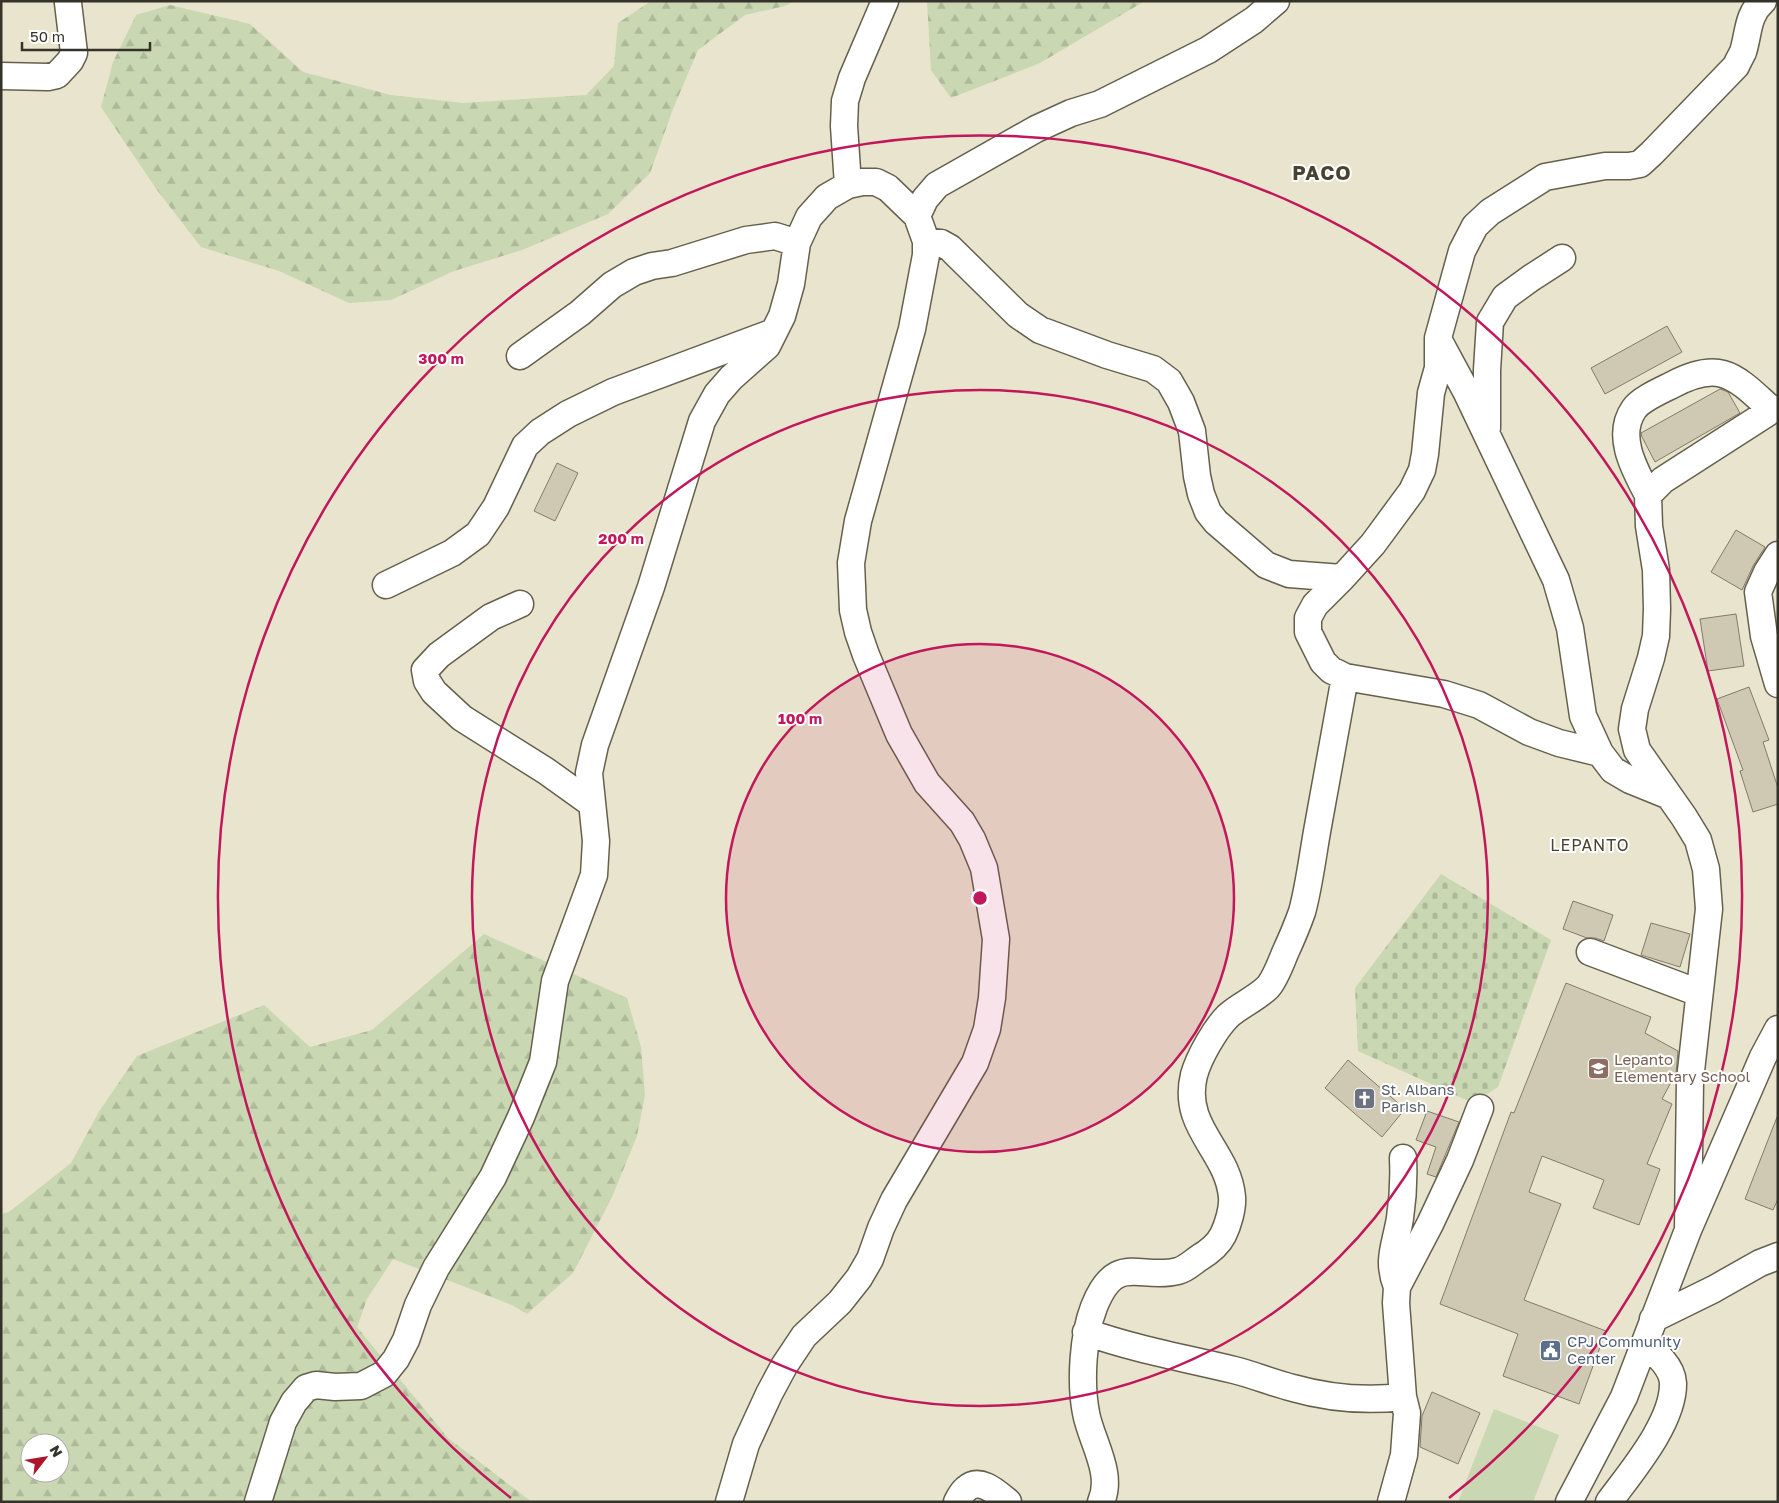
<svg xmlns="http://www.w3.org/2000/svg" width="1779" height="1503" viewBox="0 0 1779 1503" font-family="'Golos Text',sans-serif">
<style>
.forest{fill:url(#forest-firs);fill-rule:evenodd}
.cemetery{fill:url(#cemetery-stones)}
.pitch{fill:#c9d7b2}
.building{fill:#cfc9b4;stroke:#817c68}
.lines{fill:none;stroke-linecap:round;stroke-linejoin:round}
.minor-casing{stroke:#65604d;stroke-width:29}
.minor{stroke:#fff;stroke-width:26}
.ring{fill:none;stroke:#c2185b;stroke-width:2.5}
.labels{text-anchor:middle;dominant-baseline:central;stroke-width:4;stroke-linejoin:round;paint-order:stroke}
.education-label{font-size:15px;fill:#785e54;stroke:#fff;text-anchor:start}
.worship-label{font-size:15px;fill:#5b616d;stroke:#fff;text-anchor:start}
.service-label{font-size:15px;fill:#4e5e75;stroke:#fff;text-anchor:start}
.neighbourhood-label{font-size:16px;letter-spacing:1px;fill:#484331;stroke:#fff}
.district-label{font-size:20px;font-weight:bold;letter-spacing:1px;fill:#484331;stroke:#fff}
.centre{fill:#c2185b;stroke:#fff;stroke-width:2.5}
.ring-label{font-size:15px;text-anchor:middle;font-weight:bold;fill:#c2185b;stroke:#fff;stroke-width:4;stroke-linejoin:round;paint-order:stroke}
</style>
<defs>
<pattern id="forest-firs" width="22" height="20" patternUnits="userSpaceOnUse" patternTransform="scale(1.25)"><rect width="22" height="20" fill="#c9d7b2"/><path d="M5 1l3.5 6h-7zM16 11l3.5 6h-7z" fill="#adb999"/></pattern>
<pattern id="cemetery-stones" width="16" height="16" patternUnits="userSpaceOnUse" patternTransform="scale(1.25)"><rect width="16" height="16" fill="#c9d7b2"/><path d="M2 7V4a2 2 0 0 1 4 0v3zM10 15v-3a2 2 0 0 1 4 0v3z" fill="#adb999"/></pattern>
</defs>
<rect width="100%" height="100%" fill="#e9e4cd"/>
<path class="forest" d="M651,1H795L785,6L745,15L698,50L673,109L650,173L608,214L522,250L454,271L391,300L349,303L279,271L201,247L157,190L101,107L113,62L136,15L170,5L250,24L303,72L391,95L463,103L586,95L614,66L618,23Z
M927,1H1145L1040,63L951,98L931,70Z
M484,934L627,998L641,1047L645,1095L637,1136L612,1197L573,1273L527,1314L512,1305L393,1259L367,1299L357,1327L448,1438L532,1502H1V1214L9,1212L71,1163L100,1110L137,1056L264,1005L310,1047L372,1030ZM30,1443H60V1473H30Z"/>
<path class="cemetery" d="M1441,874L1551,940L1498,1087L1473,1103L1358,1051L1355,988Z"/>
<path class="pitch" d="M1494,1409L1559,1435L1533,1502H1458Z"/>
<path class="building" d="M1667,326L1682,352L1605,394L1591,368Z
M1720,389L1728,392L1740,413L1655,462L1642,437L1641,433Z
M557,463L578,473L555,521L534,511Z
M1736,530L1765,547L1753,566L1742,590L1711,572Z
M1736,614L1744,666L1708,671L1700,619Z
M1749,687L1769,740L1763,742L1778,788V804L1753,812L1740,771L1743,770L1717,699Z
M1573,901L1613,915L1604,941L1595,938H1587L1563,929Z
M1651,923L1690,934L1680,967L1641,955Z
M1566,983L1651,1017L1645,1033L1678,1051L1676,1073L1662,1099L1672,1104L1647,1164L1660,1169L1639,1225L1593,1208L1604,1180L1542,1156L1529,1192L1561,1204L1524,1300L1606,1331L1579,1404L1503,1376L1518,1334L1440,1304L1511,1112L1514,1113Z
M1348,1060L1405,1109L1382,1137L1325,1088Z
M1427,1111L1459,1122L1436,1177L1427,1174L1436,1147L1416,1140Z
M1777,1117L1778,1199L1773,1210L1745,1199Z
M1432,1392L1480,1413L1458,1464L1420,1447L1422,1416Z"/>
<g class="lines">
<defs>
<path id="minor" d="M1,76L48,77L57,75L70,61L74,53L68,3
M848,185L844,126L845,101L852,78L885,1
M917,216L925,199L937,185L1036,129L1071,113L1100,104L1208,50L1254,20L1276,1
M926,241L941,243L950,248L1018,315L1040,330L1107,355L1153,369L1169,381L1181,402L1192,431L1197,476L1201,494L1208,512L1216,522L1266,565L1289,574L1342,578
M1439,341L1466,391L1556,580L1570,628L1583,716L1600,753L1613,770L1630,780L1667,795
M520,356L580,313L612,285L634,272L652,266L672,263L746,240L775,236L797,243
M1487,428V370L1490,322L1505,297L1531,278L1562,258
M1648,495C1635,470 1615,436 1634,409C1641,399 1662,390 1672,385C1687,377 1706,369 1723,374C1741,379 1758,398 1772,410
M1778,555L1767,572L1758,592L1764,636L1778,684
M386,585L452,553L478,534L496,507L525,446L540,432L568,414L613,392L774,332
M520,604L491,617L439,655L425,670L427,681L434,692L462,718L546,771L592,804
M1600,753L1559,743L1529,732L1479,705L1444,694L1345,677L1331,670L1323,662L1308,632V618L1315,605L1342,578L1373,544L1412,491L1422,470L1425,454L1431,393L1438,368V338L1462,251L1475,226L1490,212L1545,177L1605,166H1629L1640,164L1652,153L1736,66C1738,61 1741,56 1743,52C1749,33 1747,15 1763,1
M1590,952L1699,993
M1688,1230L1690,1080L1709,909L1706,869L1698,840L1684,817L1637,750L1632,729L1635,709L1651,658L1656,636L1657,609L1656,570L1649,526L1648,495L1663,480L1772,410L1778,409
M1397,1287C1386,1260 1396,1244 1400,1218C1403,1198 1404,1178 1403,1158
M1653,1319L1714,1289L1760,1263L1778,1256
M1086,1332C1134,1349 1184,1358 1234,1370C1254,1375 1273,1383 1293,1388C1328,1398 1367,1401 1403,1397
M258,1502L283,1422L294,1402L306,1388L316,1385L335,1387L361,1386L384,1374L396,1359L406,1340L418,1305L436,1268L493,1177L521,1117L543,1062L555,981L594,875L596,841L589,773L595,745L651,587L702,421L717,394L731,378L767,346L782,316L791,284L797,243L809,217L827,197L848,185L862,182H876L888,188L917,216L926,241V255L912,329L858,521L851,563L853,610L858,632L866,655L899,734L927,783L962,822L972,839L984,868L996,939L992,998L987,1029L975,1063L894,1200L881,1228L870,1259L859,1278L840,1302L804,1336L784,1366L769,1394L746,1444L729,1502
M957,1502C959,1498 962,1492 966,1489C980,1476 997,1493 1008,1502
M1101,1502C1114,1473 1091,1441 1086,1413C1080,1382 1083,1335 1094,1307C1116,1251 1140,1281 1178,1271C1186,1269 1193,1262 1199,1258C1209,1252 1218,1245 1223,1235C1228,1225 1233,1208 1232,1197C1228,1150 1181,1128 1194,1075C1199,1057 1215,1029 1228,1016C1240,1005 1256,999 1268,987C1275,979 1281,963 1285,953C1291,940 1297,926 1302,912C1309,887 1313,853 1318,826C1327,776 1336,727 1345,677
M1391,1502L1404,1455L1407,1413L1403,1397L1396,1303L1397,1287L1430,1224L1460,1160L1480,1108
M1569,1502L1624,1397L1688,1230L1763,1057L1778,1029
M1609,1502C1631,1472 1674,1422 1673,1383C1672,1366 1656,1353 1644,1344"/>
</defs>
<use href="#minor" class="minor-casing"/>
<use href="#minor" class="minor"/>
</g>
<circle cx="980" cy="898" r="254" fill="#c2185b" fill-opacity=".12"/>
<g class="ring">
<circle cx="980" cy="898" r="254"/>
<circle cx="980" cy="898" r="508"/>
<path d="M511 1498A762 762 0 1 1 1449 1498"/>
</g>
<defs>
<symbol id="school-square" viewBox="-11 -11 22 22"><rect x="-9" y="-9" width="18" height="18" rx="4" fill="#8d6e63" stroke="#fff"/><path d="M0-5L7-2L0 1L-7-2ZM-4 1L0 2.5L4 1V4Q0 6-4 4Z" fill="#fff"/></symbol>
<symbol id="church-square" viewBox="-11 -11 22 22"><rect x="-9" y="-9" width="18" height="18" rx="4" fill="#6b7280" stroke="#fff"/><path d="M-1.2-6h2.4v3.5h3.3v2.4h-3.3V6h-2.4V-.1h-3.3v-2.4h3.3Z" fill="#fff"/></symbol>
<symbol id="civic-square" viewBox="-11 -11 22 22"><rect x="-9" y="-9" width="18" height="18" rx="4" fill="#5c6f8a" stroke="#fff"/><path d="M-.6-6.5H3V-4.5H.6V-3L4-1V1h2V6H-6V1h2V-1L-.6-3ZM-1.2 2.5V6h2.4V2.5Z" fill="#fff"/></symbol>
</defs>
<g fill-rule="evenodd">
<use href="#school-square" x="1586" y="1056" width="25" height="25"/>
<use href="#church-square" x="1352" y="1086" width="25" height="25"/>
<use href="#civic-square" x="1538" y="1338" width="25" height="25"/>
</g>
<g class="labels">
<g class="education-label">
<text x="1614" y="1059">Lepanto<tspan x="1614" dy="17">Elementary School</tspan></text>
</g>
<g class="worship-label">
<text x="1381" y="1089">St. Albans<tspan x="1381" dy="17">Parish</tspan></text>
</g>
<g class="service-label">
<text x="1567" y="1341">CPJ Community<tspan x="1567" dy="17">Center</tspan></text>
</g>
<g class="neighbourhood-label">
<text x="1590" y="845">LEPANTO</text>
</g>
<g class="district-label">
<text x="1322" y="172">PACO</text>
</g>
</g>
<circle cx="980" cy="898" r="8" class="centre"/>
<g class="ring-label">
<text x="441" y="364">300 m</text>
<text x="621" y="544">200 m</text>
<text x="800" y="724">100 m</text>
</g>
<rect width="1779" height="1503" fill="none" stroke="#343229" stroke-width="5"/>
<g transform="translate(45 1458) rotate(59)"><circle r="24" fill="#ffffff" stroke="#aeada9"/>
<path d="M0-4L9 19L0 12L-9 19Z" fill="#ac162b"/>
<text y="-8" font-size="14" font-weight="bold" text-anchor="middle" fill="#343229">N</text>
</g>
<path d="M22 42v8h128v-8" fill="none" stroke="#343229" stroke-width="2.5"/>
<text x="30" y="42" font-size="15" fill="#343229" stroke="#ffffff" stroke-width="4" paint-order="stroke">50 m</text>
</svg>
